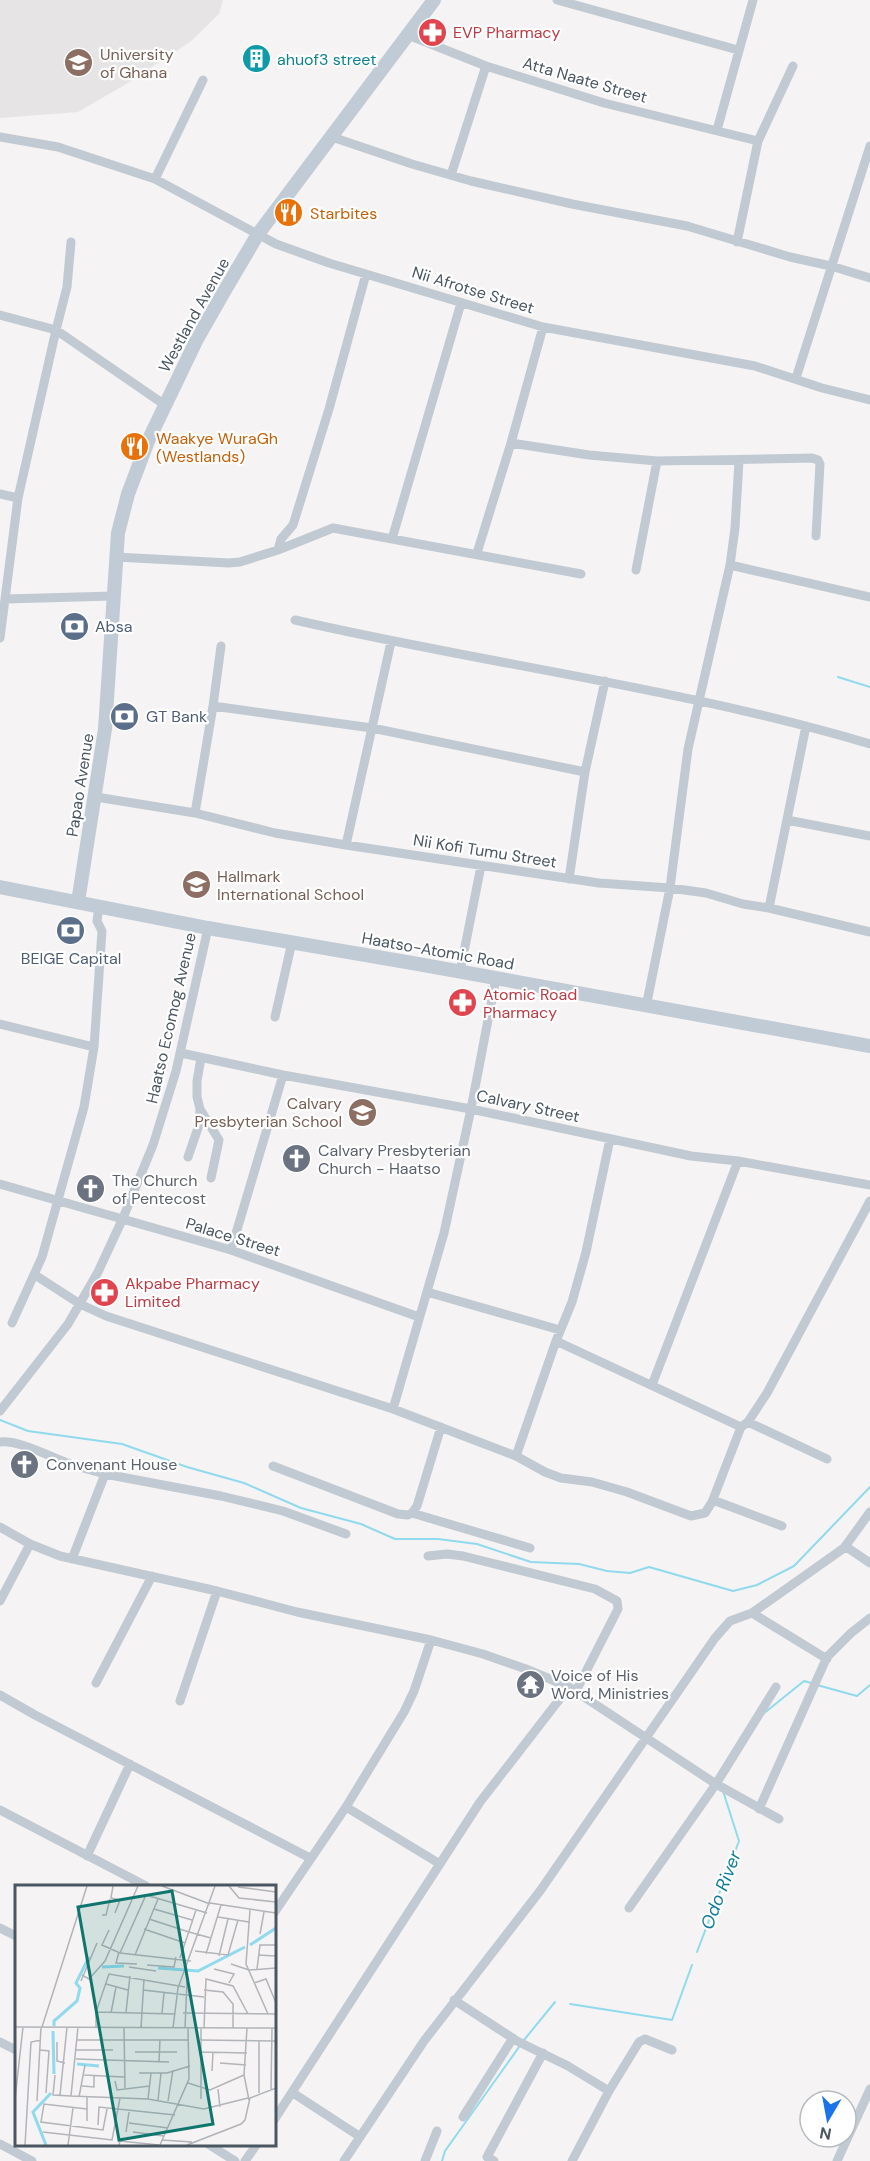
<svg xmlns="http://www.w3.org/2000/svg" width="870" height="2161" viewBox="0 0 870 2161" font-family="'DM Sans',sans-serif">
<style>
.education{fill:#e6e4e5}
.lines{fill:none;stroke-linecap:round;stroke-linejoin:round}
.stream{stroke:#90daee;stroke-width:2}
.street{stroke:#c1cad2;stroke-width:9}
.secondary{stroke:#c1cbd6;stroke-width:14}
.labels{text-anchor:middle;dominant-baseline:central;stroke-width:4.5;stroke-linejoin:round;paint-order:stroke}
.health-label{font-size:16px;fill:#be3a42;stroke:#fff;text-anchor:start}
.education-label{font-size:16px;fill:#785e54;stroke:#fff;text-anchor:start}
.culture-label{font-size:16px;fill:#0d838f;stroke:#fff;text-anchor:start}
.street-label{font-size:16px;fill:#4a5661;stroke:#fff}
.food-label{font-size:16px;fill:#c56008;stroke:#fff;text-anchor:start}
.service-label{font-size:16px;fill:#4e5e75;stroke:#fff;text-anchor:start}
.worship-label{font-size:16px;fill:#5b616d;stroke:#fff;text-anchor:start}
.water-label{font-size:18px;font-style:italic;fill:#0c7c9b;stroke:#fff}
.inset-river{fill:none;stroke:#90daee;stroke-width:3}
.inset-road{fill:none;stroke:#b1b4b9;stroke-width:1.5}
.view{fill:#0f766e;fill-opacity:0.15;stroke:#0f766e;stroke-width:3}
.inset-edge{fill:none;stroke:#4a5661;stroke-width:3}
</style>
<rect width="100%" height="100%" fill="#f5f3f3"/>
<path class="education" d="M0,0H223L219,14L190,42L128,83L78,112L0,118Z"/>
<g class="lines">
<path class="stream" d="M838,677L870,687
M0,1420L28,1431L122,1444L187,1467L244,1483L301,1508L361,1524L395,1539H438L477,1544L531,1562L579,1564L607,1571L630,1573L649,1567L733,1591L757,1585L794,1566L870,1487
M817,1685L857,1696L870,1685
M763,1714L804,1681L811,1683
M697,1952L739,1841L723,1791
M570,2004L672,2020L692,1965
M524,2040L555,2002
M442,2161L445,2151L519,2047"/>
<path class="street" d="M557,0L738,50
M408,35L486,66L604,103L758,141
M717,130L753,0
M0,137L58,147L155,179L276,244L329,263L543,327L755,366L822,388L870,400
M332,137L412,164L471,181L572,204L687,226L790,257L831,266L870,278
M451,175L486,66
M155,179L203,80
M737,242L758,141L793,66
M0,315L56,330L165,405
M796,378L870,146
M511,443L589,455L657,461L812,458L818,460L820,464L816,536
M0,494L18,498
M392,539L461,303
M278,550L281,539L293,525L329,409L366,274
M477,553L511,443L543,327
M116,557L229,563L240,562L278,550L333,528L581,574
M730,565L870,597
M636,570L657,461
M6,599L113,596
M295,620C486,664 682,688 870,744
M0,638L18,498L56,330L67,287L71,242
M213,706L372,728L585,772
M96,797L195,813L275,833L346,845L599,883L670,888L706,893L743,904L769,908L870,932
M195,813L213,706L221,646
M787,820L870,836
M346,845L391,642
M569,879L585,772L605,681
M769,908L806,726
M460,972L481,866
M646,1007L670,888L688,749L730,565L735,528L739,461
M275,1017L292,942
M0,1024L94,1047
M181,1053L283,1075L471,1109L691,1156L738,1161L870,1185
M200,1109L219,1140L211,1178
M188,1157L199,1125L200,1109L197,1097V1081L201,1058
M0,1184L231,1250L419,1317
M231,1250L283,1075
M35,1275L80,1304L106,1316L393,1409L516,1456L545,1472L561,1478L592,1482L627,1492L691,1516L705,1513L712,1502L741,1427L748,1422L767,1393L870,1201
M427,1292L560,1330
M12,1323L42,1257L84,1107L94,1047L102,931L97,921L99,906
M556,1341L741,1427
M652,1385L738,1161
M393,1409L444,1233L471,1109L496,978
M0,1411L68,1324L98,1272L123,1218L153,1145L176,1071L208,928
M748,1422L827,1459
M0,1442C21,1440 52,1458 73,1465C83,1468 94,1471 105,1474
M516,1456L556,1341L572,1302L586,1252L610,1139
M273,1466L398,1514L408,1515L412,1513L530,1548
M713,1500L782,1526
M412,1513L417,1506L441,1427
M0,1527L30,1544L60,1556L217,1591L297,1612L431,1640L483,1654L526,1669L569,1687L716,1784L629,1908
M845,1546L870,1563
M428,1556L447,1554L463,1556L595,1589L617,1601L618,1609L576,1691
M72,1559L105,1474L221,1496L283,1511L346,1534
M0,1601L30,1544
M752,1613L827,1659
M96,1683L152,1576
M776,1687L716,1784L779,1819
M0,1695L35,1715L310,1858
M180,1701L217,1591
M346,1807L440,1864
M759,1809L827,1657L851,1633L870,1618
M0,1810L146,1886
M87,1856L130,1764
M274,1913L346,1807L404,1712L414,1691L431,1640
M0,1928L16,1936
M454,2000L517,2041L568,2066L609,2091
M0,2042L16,2050
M293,2093L359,2136
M463,2117L513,2038
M274,2120L480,1802L569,1687
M0,2144L32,2161
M208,2144L235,2161
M245,2161L257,2144
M344,2161L424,2041L540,1891L715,1638L730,1621L752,1613L844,1548L870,1512
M425,2161L437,2131
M494,2161L487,2157L543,2053
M572,2161L609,2091L639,2042L645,2039L672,2050
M837,2161L870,2089"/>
<path class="secondary" d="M0,887L208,928L418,964L870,1046
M78,902L105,729L118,533L128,494L148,441L197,339L225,290L258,234L434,0"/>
</g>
<defs>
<symbol id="pharmacy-disc" viewBox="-11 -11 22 22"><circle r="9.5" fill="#e0444e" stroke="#fff"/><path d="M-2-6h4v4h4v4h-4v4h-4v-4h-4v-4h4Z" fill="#fff"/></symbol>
<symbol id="building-disc" viewBox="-11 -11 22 22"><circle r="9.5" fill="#0f9aa8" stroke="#fff"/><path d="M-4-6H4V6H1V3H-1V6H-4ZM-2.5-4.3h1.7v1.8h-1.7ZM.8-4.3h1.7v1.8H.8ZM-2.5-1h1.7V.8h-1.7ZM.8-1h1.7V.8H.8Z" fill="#fff"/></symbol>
<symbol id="university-disc" viewBox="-11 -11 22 22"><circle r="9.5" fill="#8d6e63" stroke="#fff"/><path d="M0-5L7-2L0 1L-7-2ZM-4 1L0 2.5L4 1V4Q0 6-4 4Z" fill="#fff"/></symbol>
<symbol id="restaurant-disc" viewBox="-11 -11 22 22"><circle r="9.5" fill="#e8710a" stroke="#fff"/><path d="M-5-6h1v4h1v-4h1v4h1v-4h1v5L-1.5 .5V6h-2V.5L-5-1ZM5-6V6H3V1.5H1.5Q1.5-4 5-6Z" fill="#fff"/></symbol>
<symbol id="bank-disc" viewBox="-11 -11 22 22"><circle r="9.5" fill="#5c6f8a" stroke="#fff"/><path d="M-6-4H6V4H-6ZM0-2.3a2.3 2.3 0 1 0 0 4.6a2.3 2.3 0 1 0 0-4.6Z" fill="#fff"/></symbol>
<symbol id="school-disc" viewBox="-11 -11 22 22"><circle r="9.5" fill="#8d6e63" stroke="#fff"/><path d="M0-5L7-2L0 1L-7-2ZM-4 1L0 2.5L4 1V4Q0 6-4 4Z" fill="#fff"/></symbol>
<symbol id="church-disc" viewBox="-11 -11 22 22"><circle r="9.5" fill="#6b7280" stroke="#fff"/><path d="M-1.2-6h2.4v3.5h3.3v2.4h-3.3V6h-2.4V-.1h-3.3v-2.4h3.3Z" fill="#fff"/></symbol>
<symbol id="temple-disc" viewBox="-11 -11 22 22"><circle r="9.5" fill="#6b7280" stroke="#fff"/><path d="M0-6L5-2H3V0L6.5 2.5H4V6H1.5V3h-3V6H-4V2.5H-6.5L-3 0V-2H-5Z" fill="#fff"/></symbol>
</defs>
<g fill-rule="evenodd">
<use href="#pharmacy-disc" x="416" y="16" width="33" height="33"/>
<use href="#building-disc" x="240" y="42" width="33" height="33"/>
<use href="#university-disc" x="62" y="46" width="33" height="33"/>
<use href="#restaurant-disc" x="272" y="196" width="33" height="33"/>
<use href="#restaurant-disc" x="118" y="430" width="33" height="33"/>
<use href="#bank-disc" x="58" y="610" width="33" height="33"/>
<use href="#bank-disc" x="108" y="700" width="33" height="33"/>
<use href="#school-disc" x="180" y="868" width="33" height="33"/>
<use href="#bank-disc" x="54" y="914" width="33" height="33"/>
<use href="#pharmacy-disc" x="446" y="986" width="33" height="33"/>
<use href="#school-disc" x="346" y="1096" width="33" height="33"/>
<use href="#church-disc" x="280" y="1142" width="33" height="33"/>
<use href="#church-disc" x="74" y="1172" width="33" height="33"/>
<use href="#pharmacy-disc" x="88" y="1276" width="33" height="33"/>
<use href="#church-disc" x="8" y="1448" width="33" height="33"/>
<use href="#temple-disc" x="514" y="1668" width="33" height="33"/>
</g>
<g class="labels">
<g class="health-label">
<text x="453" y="32">EVP Pharmacy</text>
<text x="483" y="994">Atomic Road<tspan x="483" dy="18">Pharmacy</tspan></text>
<text x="125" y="1283">Akpabe Pharmacy<tspan x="125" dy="18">Limited</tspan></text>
</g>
<g class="education-label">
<text x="100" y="54">University<tspan x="100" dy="18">of Ghana</tspan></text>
<text x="217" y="876">Hallmark<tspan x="217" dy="18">International School</tspan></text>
<text x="342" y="1103" text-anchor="end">Calvary<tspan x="342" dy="18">Presbyterian School</tspan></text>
</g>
<g class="culture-label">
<text x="277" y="59">ahuof3 street</text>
</g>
<g class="street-label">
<text transform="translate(585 80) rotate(16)">Atta Naate Street</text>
<text transform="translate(473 290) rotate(17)">Nii Afrotse Street</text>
<text transform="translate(194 315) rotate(-61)">Westland Avenue</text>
<text transform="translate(80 785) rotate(-81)">Papao Avenue</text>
<text transform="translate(485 851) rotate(9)">Nii Kofi Tumu Street</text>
<text transform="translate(438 951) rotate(10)">Haatso-Atomic Road</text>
<text transform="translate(171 1018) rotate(-77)">Haatso Ecomog Avenue</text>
<text transform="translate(528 1106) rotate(12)">Calvary Street</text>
<text transform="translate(233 1237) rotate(17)">Palace Street</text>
</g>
<g class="food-label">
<text x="310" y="213">Starbites</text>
<text x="156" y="438">Waakye WuraGh<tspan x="156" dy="18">(Westlands)</tspan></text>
</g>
<g class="service-label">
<text x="95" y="626">Absa</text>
<text x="146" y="716">GT Bank</text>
<text x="71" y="958" text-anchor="middle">BEIGE Capital</text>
</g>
<g class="worship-label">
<text x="318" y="1150">Calvary Presbyterian<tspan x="318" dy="18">Church - Haatso</tspan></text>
<text x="112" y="1180">The Church<tspan x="112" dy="18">of Pentecost</tspan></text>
<text x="46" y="1464">Convenant House</text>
<text x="551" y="1675">Voice of His<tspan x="551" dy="18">Word, Ministries</tspan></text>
</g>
<g class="water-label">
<text transform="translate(721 1890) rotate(-69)">Odo River</text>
</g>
</g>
<g transform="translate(15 1885)">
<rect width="261" height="261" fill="#f5f3f3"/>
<path class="inset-river" d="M235,60L261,43M87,82L109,81M143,83L183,86L230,62M39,141V136L62,116L65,103L61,98L74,72M38,146L39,189M62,179L84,181M31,260L18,227L36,208"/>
<path class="inset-road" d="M98,1L96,13L105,15L100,28M147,1L195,19M214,1L224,13L261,17M223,2L261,7M195,18L261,28M139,24L177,35M235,25L231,79L253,129M87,30H91L95,14M203,32L234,37M134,34L174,47M129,44L170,58M94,45L87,60L105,68L176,76M174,47L196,53M245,49L249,27M180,66L213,70L223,35M104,67L101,78L122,79M105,68L131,10L192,28M191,69L206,20M120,70L143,14M243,70L261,71M204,71L213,34M165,73L181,25M216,79L234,85L261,83M132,80L159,82L161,72M114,82L141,86M199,84L219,89L214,98M242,84L245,60H261M67,90L74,94L90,76L123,1M66,96L82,58M239,98L251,94L261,118M91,99L113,105M128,105L189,112M189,105L208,107L218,119V143M81,127L159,129M111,127L115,91M96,128L101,102M147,128L149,108M168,128L261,129M0,142L261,143M27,142L72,1M63,142L56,211L133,214L189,224L233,213M81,142V127L94,89L170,102M109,142L110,203M126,143L129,94M158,143L163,103L200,1M170,143L172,96M186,143V214M189,143L191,94L218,101L233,129M232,143L229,190L234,215M62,155H173M185,155L261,156M42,157V176L50,178M25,165L34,166L31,208M61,165H98M120,167H162M186,167L232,168M61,174L154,177M144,177L145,154M205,178L231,180M197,186L198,167M124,188H152L175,181M40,190L38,210L56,211M69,190L109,192M100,196L102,205L135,201M173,198L195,205L229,190M67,201L79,202V190M203,204L205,222M256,205L257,143M244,208V156M45,210L52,142M64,212L70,180M72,212V236M0,214L8,142M133,214L136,188M143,215L146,188M22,216L26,142M153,216L158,185M72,224L29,219L26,237L88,245L92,224M114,238L153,243M83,240L84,222L160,230M28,247L97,255L105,213M111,247L114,227M118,247L149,251M147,255L177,257M10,260L16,157L26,155M53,260L58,223M104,260L105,256L144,260M145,260L174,194L173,143M172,260L226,239L230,235L235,213L261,203"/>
<path class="view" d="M157,6L198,239L104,255L63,22Z"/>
<rect width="261" height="261" class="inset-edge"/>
</g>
<g transform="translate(828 2119) rotate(190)"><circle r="28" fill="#ffffff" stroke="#b7bbc0" stroke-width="1.5"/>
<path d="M0-4.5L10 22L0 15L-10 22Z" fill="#1a73e8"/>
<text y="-9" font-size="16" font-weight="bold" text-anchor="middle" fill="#4a5661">N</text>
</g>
</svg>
